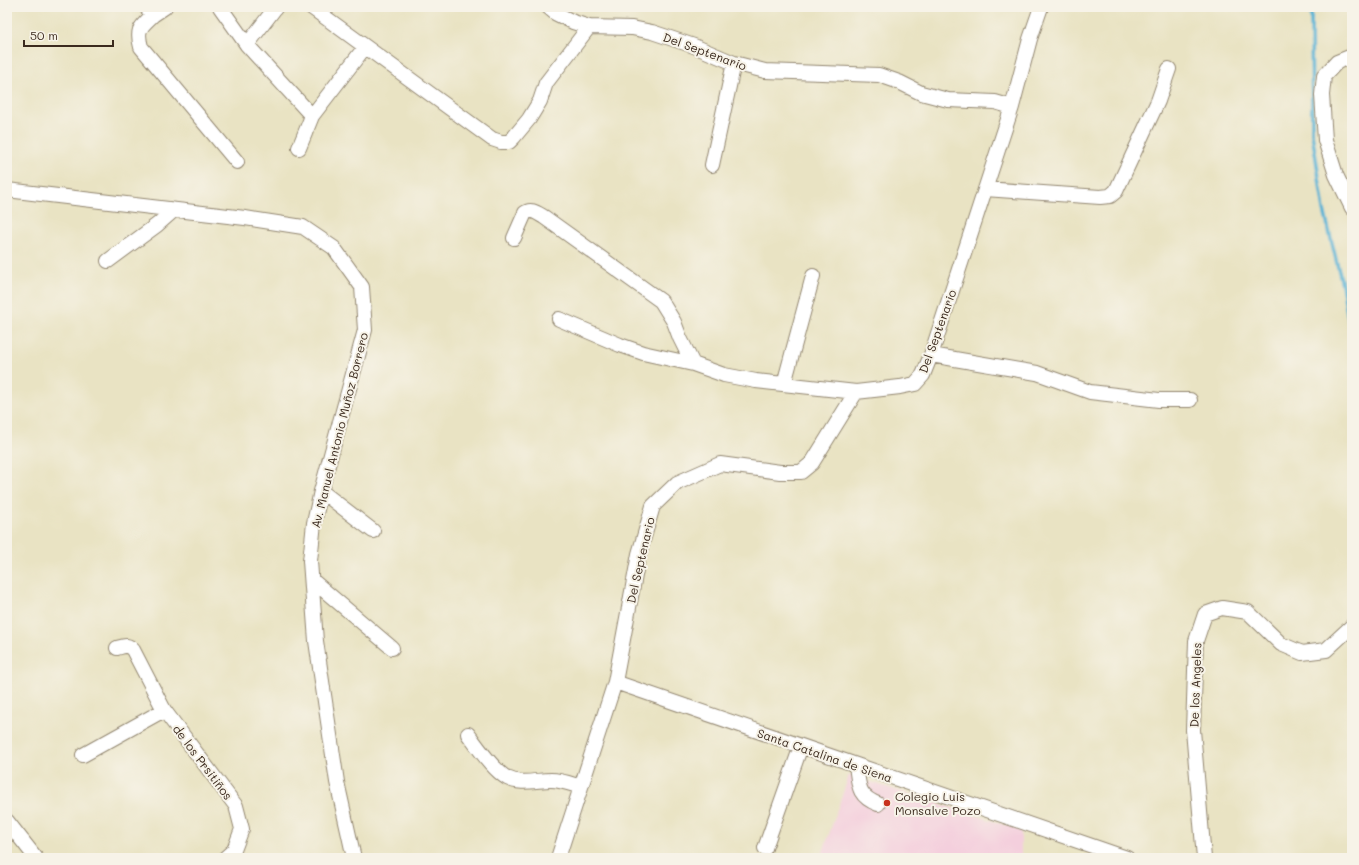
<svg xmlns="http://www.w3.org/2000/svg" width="1359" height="865" viewBox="0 0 1359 865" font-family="Mali,sans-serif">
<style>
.built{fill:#f4cfdd}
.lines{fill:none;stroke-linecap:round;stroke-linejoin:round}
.stream{stroke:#57b2d5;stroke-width:3.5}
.minor-casing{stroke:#928670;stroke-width:16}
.minor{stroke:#fff;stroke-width:14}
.poi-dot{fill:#c8321e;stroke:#f7f3e8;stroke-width:1.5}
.labels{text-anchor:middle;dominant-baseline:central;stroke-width:4;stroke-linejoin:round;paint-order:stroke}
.street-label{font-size:12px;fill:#3b2a1e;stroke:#f7f3e8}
.poi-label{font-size:12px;fill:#3b2a1e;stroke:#f7f3e8;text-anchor:start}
</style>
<rect width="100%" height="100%" fill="#f7f3e8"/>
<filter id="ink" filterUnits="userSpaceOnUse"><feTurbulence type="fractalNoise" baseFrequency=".025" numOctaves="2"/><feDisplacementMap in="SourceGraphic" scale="8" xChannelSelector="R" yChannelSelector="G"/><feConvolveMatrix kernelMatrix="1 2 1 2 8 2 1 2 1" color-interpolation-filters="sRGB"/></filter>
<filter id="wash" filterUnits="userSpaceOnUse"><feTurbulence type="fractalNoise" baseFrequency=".012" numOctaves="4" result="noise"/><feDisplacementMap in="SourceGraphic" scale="16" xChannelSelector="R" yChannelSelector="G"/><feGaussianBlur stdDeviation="0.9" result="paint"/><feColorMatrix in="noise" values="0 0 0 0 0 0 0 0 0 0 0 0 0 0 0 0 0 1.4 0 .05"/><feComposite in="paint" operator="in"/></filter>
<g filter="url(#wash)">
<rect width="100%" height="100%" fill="#e9e3c3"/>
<path class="built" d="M849,775L1021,830V858H821Z"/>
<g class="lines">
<path class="stream" d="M1311,7L1312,133L1324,210L1342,284L1352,341"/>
</g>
</g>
<g filter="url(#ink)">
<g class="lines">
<defs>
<path id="minor" d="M146,7L153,15C141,27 136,28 141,47L237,162
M220,7L247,45L312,116L299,148
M311,7L492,139L501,142H509L514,137L529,119L540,101L546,83L589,27
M548,7L555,13L573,22L589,27L632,28L652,32L694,46L734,63L765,71L879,75L899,82L921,93L948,100L995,102L1012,107L931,355L923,375L915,384L900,387L856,392L812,463L801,472H780L720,464L677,483L653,506L639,554L615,682L558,858
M153,15L165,7
M247,45L276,7
M1352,56L1337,62L1324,76L1322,95L1325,140L1336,175L1352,208
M1012,107L1030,39L1041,7
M312,116L365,47
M712,165L734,63
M985,189L1100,197L1110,196L1116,191L1158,101L1169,69
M7,190L245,218L303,227L334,248L362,287L365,330L321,491L314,523L310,561L316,641L337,782L354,858
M514,238L525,213C531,208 537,213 544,217L661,301L674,322L680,338L693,364L724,375L756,381L856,392
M108,261L157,225L174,210
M559,319L620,345L643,353L693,364
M931,355L1037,373L1090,392L1159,400H1190
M784,384L813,276
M321,491L373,531
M312,580L392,648
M117,648C124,646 128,644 133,650L164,710L236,806L242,829L234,850L225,858
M615,682L1127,858
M468,734C478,747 493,770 507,778C520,785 537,780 551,780C561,780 571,784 581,787
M83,755L164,710
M856,765C859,785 857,796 878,804
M7,821L36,858
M765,848L801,746
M1204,858L1193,730L1196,641L1205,614L1222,608L1248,612L1281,644L1302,653L1326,650L1352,626"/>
</defs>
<use href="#minor" class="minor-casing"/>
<use href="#minor" class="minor"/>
</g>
</g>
<circle class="poi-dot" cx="887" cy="803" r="4"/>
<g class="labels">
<g class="street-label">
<text transform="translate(705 51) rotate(20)">Del Septenario</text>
<text transform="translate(937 331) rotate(-70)">Del Septenario</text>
<text transform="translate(339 430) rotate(-76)">Av. Manuel Antonio Muñoz Borrero</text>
<text transform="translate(640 560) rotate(-77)">Del Septenario</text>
<text transform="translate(1195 685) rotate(-88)">De los Angeles</text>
<text transform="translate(825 755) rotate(19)">Santa Catalina de Siena</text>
<text transform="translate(203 762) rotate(53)">de los Prsitiños</text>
</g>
<g class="poi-label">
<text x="895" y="796">Colegio Luis<tspan x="895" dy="14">Monsalve Pozo</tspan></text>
</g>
</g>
<rect width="1359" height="865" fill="none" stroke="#f7f3e8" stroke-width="24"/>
<path d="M24 40v6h89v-6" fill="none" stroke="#3b2a1e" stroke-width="2"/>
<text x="30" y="40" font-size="12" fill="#3b2a1e" stroke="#f7f3e8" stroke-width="3" paint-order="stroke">50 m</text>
</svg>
